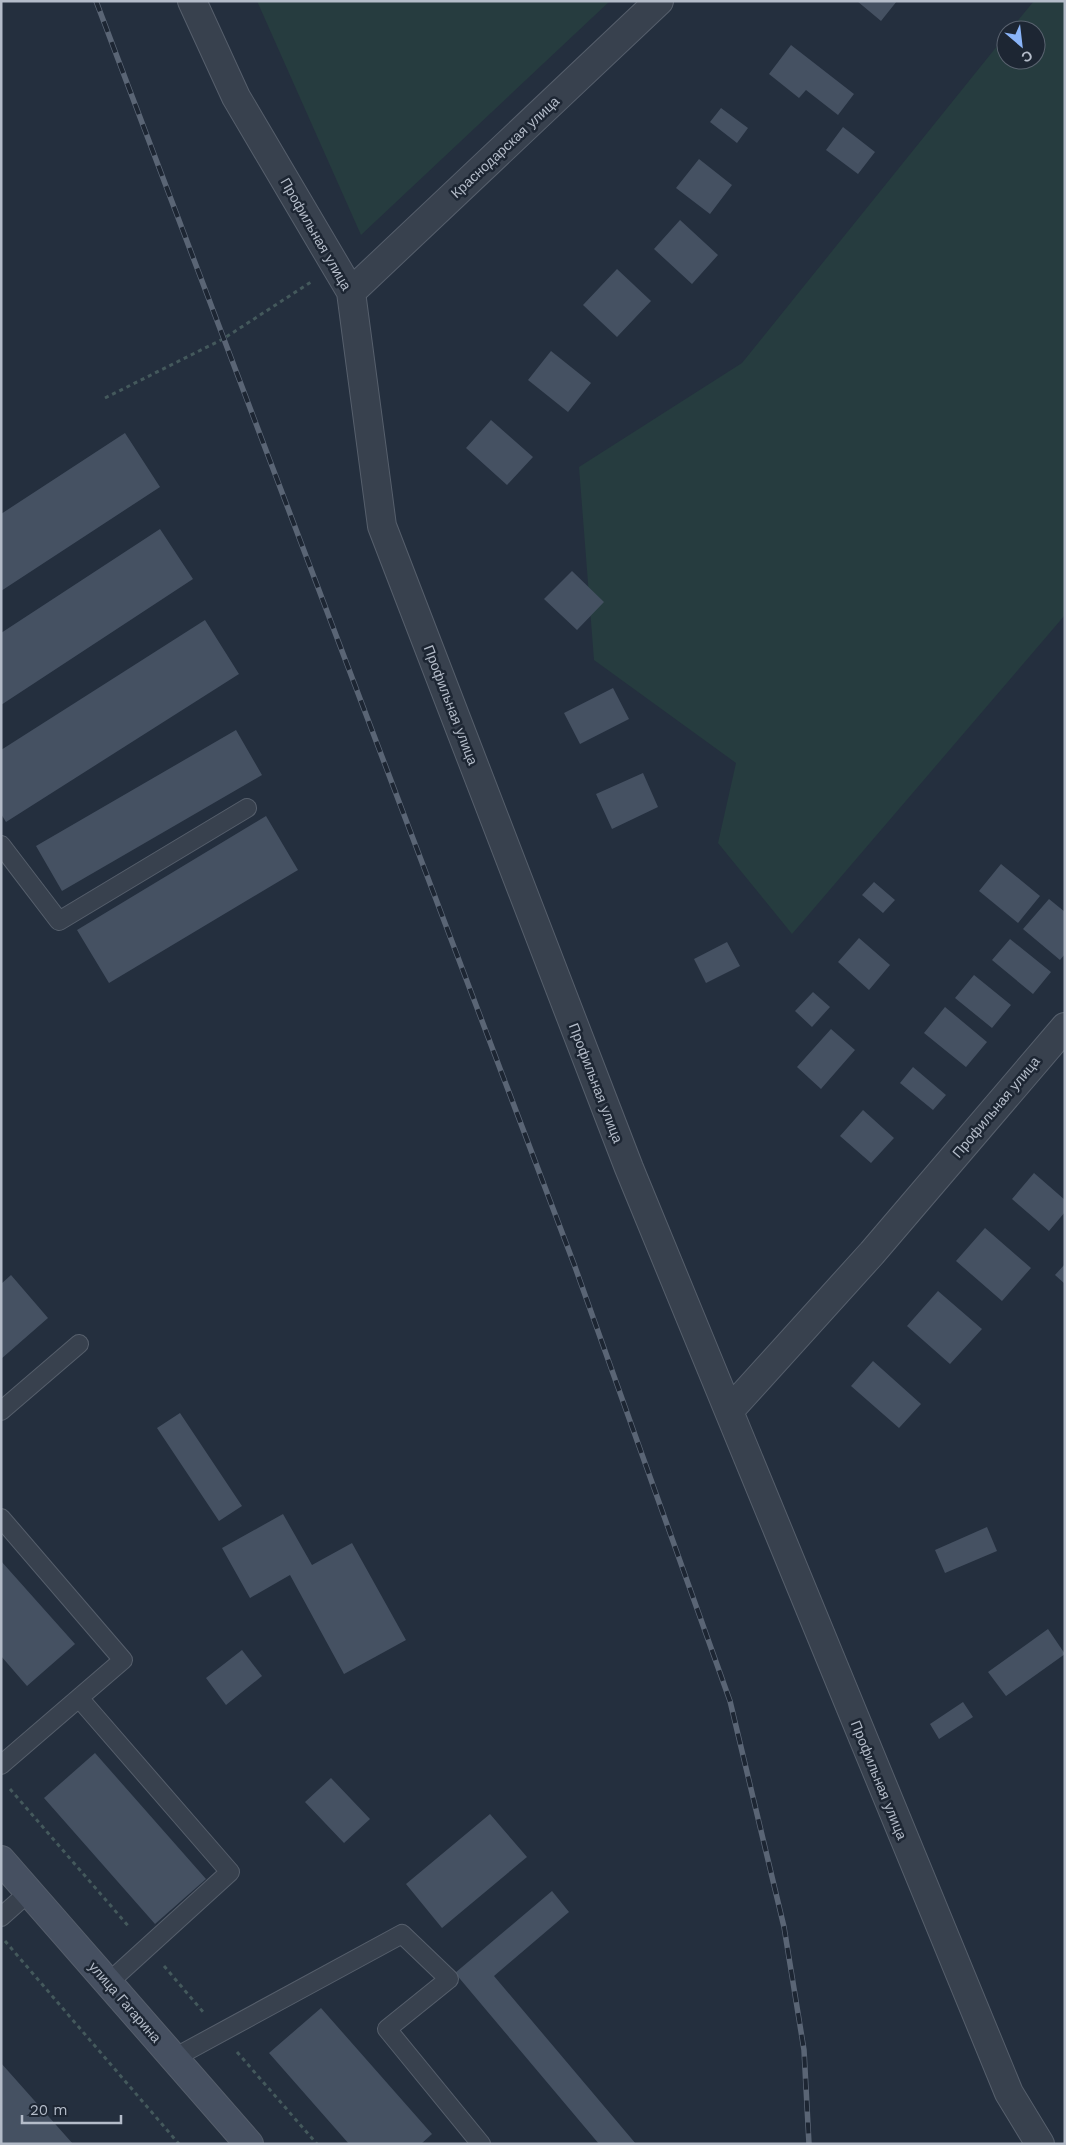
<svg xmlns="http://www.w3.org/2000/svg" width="1066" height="2145" viewBox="0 0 1066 2145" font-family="'Work Sans',sans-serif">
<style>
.green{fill:#263c3f}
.building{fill:#455162}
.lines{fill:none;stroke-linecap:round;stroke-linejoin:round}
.service-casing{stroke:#565f6c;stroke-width:20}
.minor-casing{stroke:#565f6c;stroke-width:30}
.secondary-casing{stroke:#565f6c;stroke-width:30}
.path{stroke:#44595c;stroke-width:3;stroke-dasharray:4 4;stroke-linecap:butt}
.service{stroke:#38414e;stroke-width:18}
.minor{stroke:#38414e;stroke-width:28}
.secondary{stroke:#465061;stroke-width:28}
.rail-casing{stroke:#5a6575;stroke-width:5.5}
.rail{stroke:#1d2633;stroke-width:4;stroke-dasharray:11;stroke-linecap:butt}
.labels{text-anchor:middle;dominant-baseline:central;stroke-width:5;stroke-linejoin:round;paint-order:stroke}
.street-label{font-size:14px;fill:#b4bcc9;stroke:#1d2633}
</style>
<rect width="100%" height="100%" fill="#242f3e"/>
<path class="green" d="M257,1H610L361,235Z
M1034,1H1065V615L792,934L718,843L736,763L594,660L579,467L742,363L1006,35V60H1036V30H1010Z"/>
<path class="building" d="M857,1H897L881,21Z
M791,45L854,94L838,115L806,90L799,98L769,74Z
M721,108L748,128L737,143L710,122Z
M843,127L875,152L858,174L826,150Z
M699,159L732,185L710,214L676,188Z
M680,220L718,255L692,284L654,249Z
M617,269L651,301L617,337L583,305Z
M551,351L591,383L568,412L528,380Z
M491,420L533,457L507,485L466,448Z
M125,433L160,487L1,591V514Z
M160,529L193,579L1,705V633Z
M572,571L604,602L577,630L544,599Z
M205,620L239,674L6,822L1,814V750Z
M613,688L629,719L580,744L564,713Z
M236,730L262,775L62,891L36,846Z
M643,773L658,807L612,829L596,794Z
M266,816L298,870L109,983L77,930Z
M1001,864L1040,896L1018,923L979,891Z
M874,882L895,900L883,913L862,895Z
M1049,899L1065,912V954L1060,960L1023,929Z
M859,938L890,965L869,990L838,962Z
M1010,939L1051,972L1033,994L992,960Z
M727,942L740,966L706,983L694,959Z
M974,975L1011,1005L992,1028L955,998Z
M813,992L830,1007L812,1027L795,1011Z
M945,1007L987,1042L966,1067L924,1033Z
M831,1029L855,1050L821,1089L797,1067Z
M913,1067L946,1095L933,1110L900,1083Z
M863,1110L894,1138L871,1163L840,1136Z
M1034,1173L1065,1200V1212L1049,1231L1012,1199Z
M985,1228L1031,1268L1002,1301L956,1261Z
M1065,1264V1284L1055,1275Z
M11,1275L48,1318L1,1359V1284Z
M938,1291L982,1329L950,1364L907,1326Z
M873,1361L921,1404L899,1428L851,1386Z
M180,1413L242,1506L219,1521L157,1428Z
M283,1514L312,1565L352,1543L406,1640L344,1674L290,1575L250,1598L222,1548Z
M987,1527L997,1551L945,1573L935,1550Z
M1,1561L75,1644L27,1686L1,1656Z
M1048,1629L1065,1654L1006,1696L988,1672Z
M242,1650L262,1676L226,1705L206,1678Z
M963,1702L973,1717L939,1739L930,1724Z
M95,1753L206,1879L155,1924L44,1798Z
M331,1778L370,1819L344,1843L305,1802Z
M490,1814L527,1857L442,1928L406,1884Z
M552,1891L569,1912L494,1976L636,2144H599L455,1973Z
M321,2008L432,2134L421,2144H349L269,2053Z
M1,2063L73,2144H1Z"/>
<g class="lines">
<defs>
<path id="service" d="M1,845L59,921L247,808
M1,1411L79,1344
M1,1518L123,1660L1,1765
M79,1698L230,1872L108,1983
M1,1917L29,1892
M174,2058L402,1934L449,1979L387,2029L481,2144"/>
<path id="minor" d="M192,1L236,97L351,292L382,526L629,1168L1009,2093L1040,2144
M351,292L659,1
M729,1411L872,1253L1065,1027"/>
<path id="secondary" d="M1,1860L249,2144"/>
</defs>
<use href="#service" class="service-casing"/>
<use href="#minor" class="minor-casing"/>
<use href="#secondary" class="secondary-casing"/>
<path class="path" d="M105,398L223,339L311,282
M10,1789L130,1928
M5,1941L179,2144
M164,1966L204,2013
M237,2052L317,2144"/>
<use href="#service" class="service"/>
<use href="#minor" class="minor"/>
<use href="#secondary" class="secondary"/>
<defs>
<path id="rail" d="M96,1L574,1264L730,1701L784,1927L804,2050L809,2144"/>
</defs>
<use href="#rail" class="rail-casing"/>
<use href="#rail" class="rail"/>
</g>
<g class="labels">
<g class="street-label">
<text transform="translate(505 147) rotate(-43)">Краснодарская улица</text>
<text transform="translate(316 234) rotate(60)">Профильная улица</text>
<text transform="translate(451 705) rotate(69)">Профильная улица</text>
<text transform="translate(596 1083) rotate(69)">Профильная улица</text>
<text transform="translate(996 1107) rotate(-50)">Профильная улица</text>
<text transform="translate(879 1780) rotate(68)">Профильная улица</text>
<text transform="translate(125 2002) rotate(49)">улица Гагарина</text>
</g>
</g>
<rect width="1066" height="2145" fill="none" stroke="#b4bcc9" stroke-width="5"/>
<g transform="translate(1021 45) rotate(152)"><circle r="24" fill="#1d2633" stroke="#59626f"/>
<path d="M0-4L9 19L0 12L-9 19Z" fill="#8ab4f8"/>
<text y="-8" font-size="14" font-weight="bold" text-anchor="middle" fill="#b4bcc9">С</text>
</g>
<path d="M22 2115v8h99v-8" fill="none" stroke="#b4bcc9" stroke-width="2.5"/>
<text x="30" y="2115" font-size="15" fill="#b4bcc9" stroke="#1d2633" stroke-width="4" paint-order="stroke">20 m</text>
</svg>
